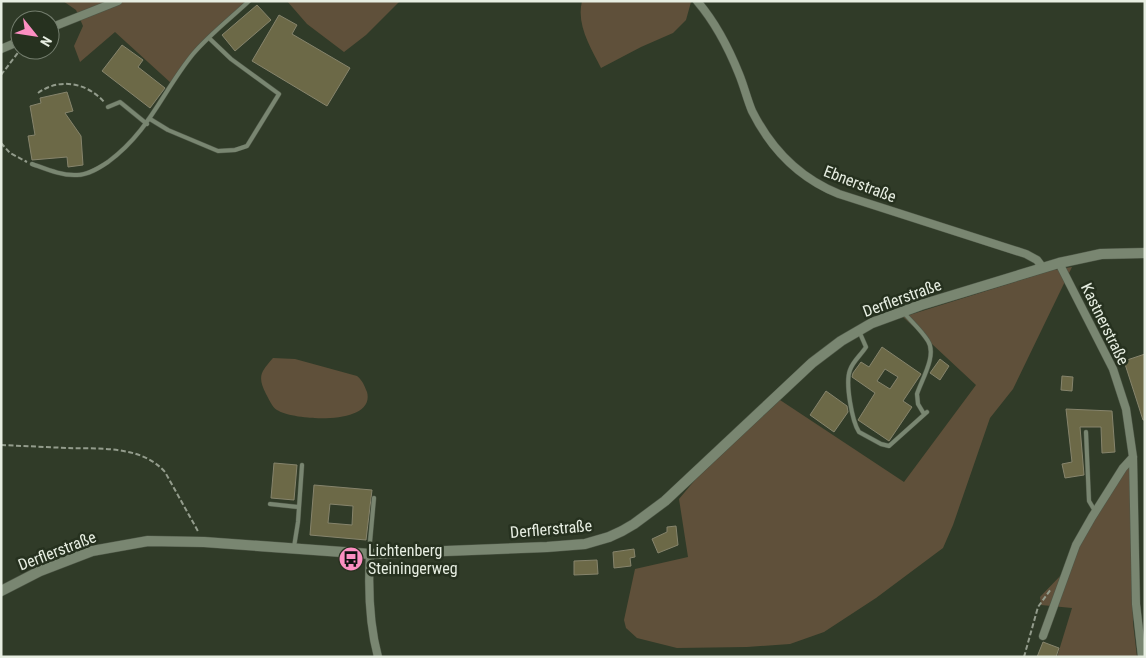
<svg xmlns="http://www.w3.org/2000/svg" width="1146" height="658" viewBox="0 0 1146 658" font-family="'Roboto Condensed',sans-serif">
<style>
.green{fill:#5f503a}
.building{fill:#6c6947;stroke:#86846c;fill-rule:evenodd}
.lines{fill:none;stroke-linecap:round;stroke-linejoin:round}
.service-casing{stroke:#4e5747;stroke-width:5}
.minor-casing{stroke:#4e5747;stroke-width:9}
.tertiary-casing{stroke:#4e5747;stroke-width:11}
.path{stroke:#939c8c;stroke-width:2;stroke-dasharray:5 2.5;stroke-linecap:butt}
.service{stroke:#798671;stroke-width:4}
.minor{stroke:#798671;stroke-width:8}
.tertiary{stroke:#798671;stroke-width:10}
.labels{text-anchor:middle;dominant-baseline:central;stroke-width:5;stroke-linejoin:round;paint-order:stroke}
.street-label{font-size:16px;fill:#e7eee2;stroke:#26311f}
.poi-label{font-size:16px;fill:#e7eee2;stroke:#26311f;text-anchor:start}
</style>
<rect width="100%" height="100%" fill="#303b28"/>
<path class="green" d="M63,1H247L220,24L192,52L171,83L115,32L80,62L74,46L83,26L76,10Z
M287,1H400L366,35L344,52L307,24Z
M582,1H690L691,2L686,20L673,33L641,47L601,68C591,48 576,25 582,1Z
M1072,267L1013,389L990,418L953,525L943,548L876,598L824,632L790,644L747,647L677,648L637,638L626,628L624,620L635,569L688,557L679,499L695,480L780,400L904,482L976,385L903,317L1053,270Z
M273,358L295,359L357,376C363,381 364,385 367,392C376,426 294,421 277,410C272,407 269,399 266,394C257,376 261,372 273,358Z
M1130,458L1133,623L1137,657H1057L1072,608L1041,605L1040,597L1063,573L1120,465Z"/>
<path class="building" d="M257,5L271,20L235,51L222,35Z
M279,15L297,25L292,34L350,68L327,106L252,61Z
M122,45L143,60L138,67L165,88L150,108L102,71Z
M67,92L73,111L65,113L81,136L83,165L68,167L67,157L32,160L28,136L35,135L30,106L41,103L40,98Z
M882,347L921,374L903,401L912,407L889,441L858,420L875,393L852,377L853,373L861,362L869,367ZM885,369L898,377L890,389L877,381Z
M1145,354V420H1143L1124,361Z
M940,359L949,366L940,380L930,373Z
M1062,376L1073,377L1072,391L1061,390Z
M826,391L847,406L848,412L834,432L810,415Z
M1066,409L1112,411L1115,452L1102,453L1101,427H1080L1084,475L1065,478L1062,464L1072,462Z
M274,463L297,465L294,500L271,498Z
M314,485L372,490L366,540L310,535ZM330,504L353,506L352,525L328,523Z
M676,526L678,545L658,553L652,539L667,532V527Z
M634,549L635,557L630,558L631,566L614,568L613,552Z
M597,560L598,574L574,575V561Z
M1043,642L1059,648L1056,657H1037Z"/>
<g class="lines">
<defs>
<path id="service" d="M108,107L120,102L147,124
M150,119L168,130L218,151L235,150L247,146L279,94L231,59L209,38
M32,164C46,169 62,176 77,175C88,175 99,168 108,162C150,131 162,92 193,54C209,35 231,18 249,1
M904,313C912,322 922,331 928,341C937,355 922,379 917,394L918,404L924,414
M859,331L866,347C861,355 853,361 850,370C845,383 852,421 859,432L881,444L889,446L927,412
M1086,432L1089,501L1095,511
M270,504L298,507
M294,547L298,522L302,465
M369,553L374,498"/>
<path id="minor" d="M697,1C715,22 729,49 739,74C744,86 747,99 752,111C771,149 799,178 839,194L1026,254L1037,260L1043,268
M50,28L118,1
M1,49L20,41
M1059,263L1113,369L1126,409L1133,457L1136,604L1142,657
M370,554C368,589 369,623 378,657
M1043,636L1076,545L1092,517L1123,468L1133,457"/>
<path id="tertiary" d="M1,591L40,571L92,551L148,541L204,542L370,554L547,547L585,544L609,537L622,531L634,524L665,501L812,363L841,341L872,323L921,305L1059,263L1101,254L1145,253"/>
</defs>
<use href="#service" class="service-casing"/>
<use href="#minor" class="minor-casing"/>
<use href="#tertiary" class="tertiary-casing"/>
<path class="path" d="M1,75L20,50
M38,93C60,77 88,83 105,103
M1,143L10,153L27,162
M1,445C23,446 45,447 67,448C99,449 141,445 165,472L199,533
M1024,657L1038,607L1051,589"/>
<use href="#service" class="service"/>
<use href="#minor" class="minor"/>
<use href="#tertiary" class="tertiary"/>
</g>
<defs>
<symbol id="bus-disc" viewBox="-11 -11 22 22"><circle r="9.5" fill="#fc8fc2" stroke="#26311f"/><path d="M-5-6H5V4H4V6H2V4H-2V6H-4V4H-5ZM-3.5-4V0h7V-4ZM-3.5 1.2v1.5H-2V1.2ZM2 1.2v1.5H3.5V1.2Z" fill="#111"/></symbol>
</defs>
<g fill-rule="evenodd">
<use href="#bus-disc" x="337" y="545" width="28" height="28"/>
</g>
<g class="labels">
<g class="street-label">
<text transform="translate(860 184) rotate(21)">Ebnerstraße</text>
<text transform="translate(902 298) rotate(-20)">Derflerstraße</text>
<text transform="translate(1105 324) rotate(64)">Kastnerstraße</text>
<text transform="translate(551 529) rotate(-5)">Derflerstraße</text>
<text transform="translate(57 551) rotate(-21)">Derflerstraße</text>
</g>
<g class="poi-label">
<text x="368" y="550">Lichtenberg<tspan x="368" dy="18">Steiningerweg</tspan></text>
</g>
</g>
<rect width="1146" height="658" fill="none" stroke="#e7eee2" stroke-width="5"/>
<g transform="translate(35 35) rotate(120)"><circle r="24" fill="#26311f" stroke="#737d6d"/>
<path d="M0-4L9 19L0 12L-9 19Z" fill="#fc8fc2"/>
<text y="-8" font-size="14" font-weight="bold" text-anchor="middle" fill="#e7eee2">N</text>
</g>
</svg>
